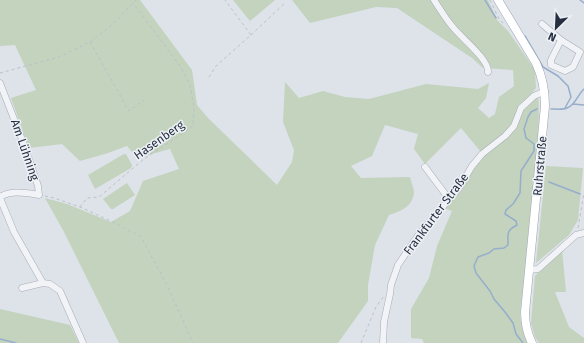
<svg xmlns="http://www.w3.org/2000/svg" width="584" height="343" viewBox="0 0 584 343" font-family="'Fira Sans',sans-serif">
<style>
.green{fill:#c3d3be}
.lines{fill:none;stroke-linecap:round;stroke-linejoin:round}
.stream{stroke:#96aecb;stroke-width:1.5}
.minor-casing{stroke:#a7acb6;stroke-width:7}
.major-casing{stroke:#9ca5b5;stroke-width:9}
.path{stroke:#bcc0c7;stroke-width:1;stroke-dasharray:3 3;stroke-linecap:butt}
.minor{stroke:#f1f3f7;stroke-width:6}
.major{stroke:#fff;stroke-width:8}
.labels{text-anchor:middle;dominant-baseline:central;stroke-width:3;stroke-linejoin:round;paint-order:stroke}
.street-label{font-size:12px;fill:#262f40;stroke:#edf1f6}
</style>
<rect width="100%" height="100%" fill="#dee2e9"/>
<path class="green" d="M0,0H140L192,70L197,105L208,118L277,185L292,162L294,150L283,122L285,82L299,98L323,91L345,97L369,99L426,84L478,89L489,83L486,98L478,108L489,118L495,114L499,97L514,86L513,70L483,68L472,58L397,8L376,7L310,23L292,0H488L497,20L508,31L535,70L536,88L528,98L519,105L512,124L505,133L481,152L461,128L425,164L414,149L418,134L385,125L372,156L351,166L361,178L410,177C411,182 414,188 414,193C412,207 401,211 389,215L375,245L368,285V301L338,343H119L64,232L45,198L67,204L111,222L130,211L143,181L179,169L170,149L137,158L127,146L108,153L80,161L62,144L29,148L11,98L36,90L15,45L0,46Z
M233,0H275L250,21Z
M538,95C540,112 538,129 538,146L520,315L522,328L528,343H424L422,339L411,338V309L429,278L437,246L452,211L444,208L462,190L472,172L483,157L509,136L516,126L523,110Z
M124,154H126L132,165L131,168L95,189L88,175Z
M546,166L583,168L578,220L569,235L536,263Z
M127,183L135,195L113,209H111L103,199Z
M562,249L566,292H555L569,327L584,338V343H539L535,337L531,323L535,276Z
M0,309L70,325L79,343H0Z"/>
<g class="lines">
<path class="stream" d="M485,0L496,18
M580,0L584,3
M525,36L543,67L558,76L568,86L571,97L565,108
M573,104L584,105
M551,109C556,109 563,110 567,108C575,106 578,94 584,89
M549,182L580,194
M0,339L16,343
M523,343L516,334L513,323L505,312L494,299L490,291L476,273L474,266L478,257L489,253L494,249L504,248L508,245C508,233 506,231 517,225L516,221L505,214L506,210L513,204L520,193L521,171L534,151V144L526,138L524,129L528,117L531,112L537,109"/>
<defs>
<path id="minor" d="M434,0C440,9 445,18 452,26C460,37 489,59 488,72
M542,24L561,40L580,52L573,67L565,71L551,65V60L561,40
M0,83L23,142L38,186L39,195C26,193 12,190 0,197
M425,167L449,199
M0,198L14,232L43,283L50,284L60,291L83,343
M530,270L538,269L576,235L584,233
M22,288L43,283
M383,343L384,322L390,294L391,285L398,265L417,237L426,226L459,188L472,166L482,154L505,136L514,126L521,108L534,96L545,91"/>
<path id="major" d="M498,0L536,63C543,78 545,90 545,106L525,312C525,323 527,333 532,343"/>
</defs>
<use href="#minor" class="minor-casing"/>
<use href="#major" class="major-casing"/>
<path class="path" d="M490,0L499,19L505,25
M251,35L286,2
M90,42L129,111L144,100
M0,73L59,57L90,42L113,24L136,0
M209,77L216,66L251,35L225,0
M45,196L54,198L80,207L115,223L132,232L141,237L167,285L193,343
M80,207L87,198L99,197L145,158L179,136L193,126L194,108L190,85L180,66L133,3
M578,228L584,193
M361,343L376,307L384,296"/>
<use href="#minor" class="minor"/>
<use href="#major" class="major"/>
</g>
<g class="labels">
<g class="street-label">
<text transform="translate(159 140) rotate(-35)">Hasenberg</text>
<text transform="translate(25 150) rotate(71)">Am Lühning</text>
<text transform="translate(540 166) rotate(-85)">Ruhrstraße</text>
<text transform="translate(436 214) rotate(-53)">Frankfurter Straße</text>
</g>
</g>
<g transform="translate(556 28) rotate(204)" stroke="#edf1f6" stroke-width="3" paint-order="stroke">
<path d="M0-3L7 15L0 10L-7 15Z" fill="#262f40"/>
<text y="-6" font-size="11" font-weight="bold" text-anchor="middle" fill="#262f40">N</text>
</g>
</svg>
